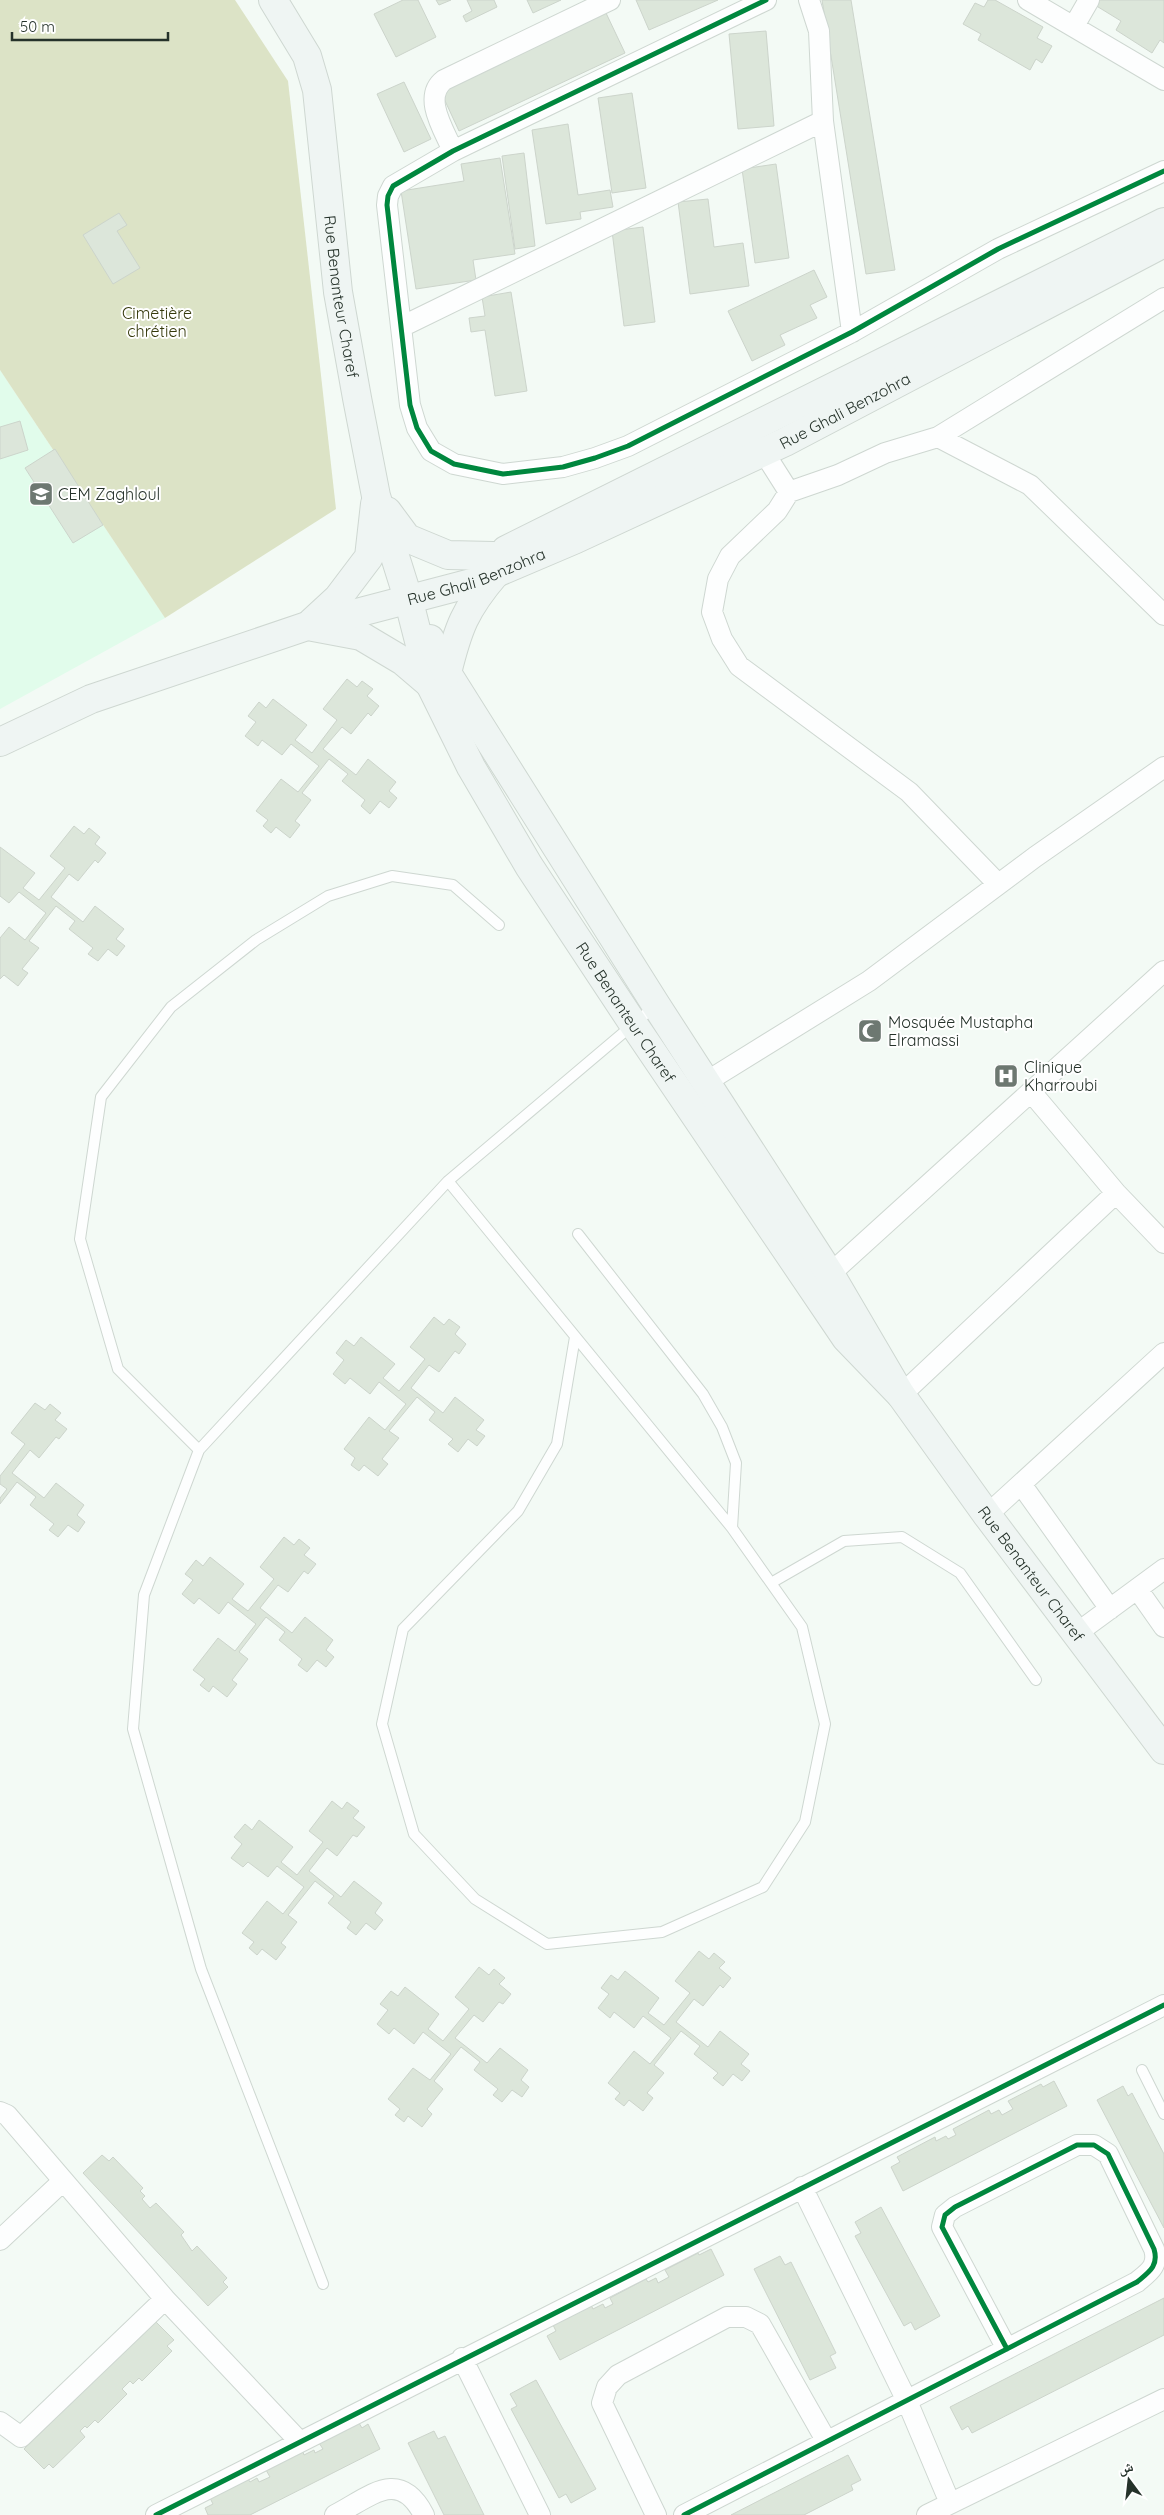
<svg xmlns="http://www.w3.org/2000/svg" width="1164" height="2515" viewBox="0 0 1164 2515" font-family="Quicksand,'Noto Naskh Arabic',sans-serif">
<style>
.built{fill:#e1fceb}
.green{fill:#dce3c6}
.building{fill:#dce6da;stroke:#ccd4cb}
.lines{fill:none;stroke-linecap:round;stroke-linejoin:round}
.lane-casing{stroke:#ced7d1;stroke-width:12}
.street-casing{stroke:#ced7d1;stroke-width:22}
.secondary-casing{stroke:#ced7d1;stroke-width:30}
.lane{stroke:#fdfefe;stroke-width:10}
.street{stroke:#fdfefe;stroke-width:20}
.secondary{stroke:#eff5f3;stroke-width:28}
.cycleway-casing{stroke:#fff;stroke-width:8}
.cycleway{stroke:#00873e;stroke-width:5}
.labels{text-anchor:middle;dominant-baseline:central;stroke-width:4;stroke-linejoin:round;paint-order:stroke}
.street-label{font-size:16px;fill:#25322a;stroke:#fff}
.park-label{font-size:16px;fill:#35390b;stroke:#fff}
.poi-label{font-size:16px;fill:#25322a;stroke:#fff;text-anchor:start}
</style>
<rect width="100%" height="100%" fill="#f3faf5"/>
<path class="built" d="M0,370L165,618L0,709Z"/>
<path class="green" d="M0,0H235L288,81L336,509L165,618L0,370Z"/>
<path class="building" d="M403,0H418L436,37L396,57L374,14Z
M436,0H451L439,5Z
M467,0H494L497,7L466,22L463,16L472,11Z
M527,0H561L533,13Z
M636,0H718L649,30Z
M822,0H851L895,270L866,274Z
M988,0H995L1043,27L1037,38L1052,46L1042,63L1036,59L1030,70L978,40L981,34L963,24L975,3L984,7Z
M1091,0H1164V43L1160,40L1152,53L1116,30L1121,21L1090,2Z
M606,13L625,53L459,131L440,90Z
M766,31L774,126L738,129L729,34Z
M404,82L431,139L404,152L377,94Z
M632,93L646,188L612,193L598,98Z
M568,124L578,195L610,190L613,207L580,212L581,219L546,224L532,130Z
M524,153L535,246L515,249L502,156Z
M500,158L515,254L473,260L476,280L416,289L401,191L464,181L461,164Z
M776,164L789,258L755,263L742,169Z
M708,199L714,247L743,243L749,286L690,294L678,202Z
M119,213L127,225L117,231L140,268L113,284L83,235Z
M643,227L655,322L624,326L612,231Z
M814,270L827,297L810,305L817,318L780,335L785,345L752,361L728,311Z
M511,292L527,391L495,396L485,330L471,332L469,318L485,316L482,297Z
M20,421L28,450L0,459V427Z
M55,449L103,525L73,543L25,468Z
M347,679L357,687L362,681L373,689L367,696L379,706L371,716L368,713L351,734L342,727L323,749L356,775L368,759L396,782L389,791L397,798L389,808L380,801L370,814L361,806L365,800L342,781L348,774L329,759L302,793L311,800L295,821L300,825L290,838L276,827L271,833L263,826L268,820L256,811L281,779L298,792L319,766L291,744L282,755L262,740L258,746L245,736L256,722L248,716L259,702L266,708L273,699L307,725L295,740L312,753L337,720L323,709Z
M74,826L84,834L89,828L100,837L95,844L106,853L98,863L95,860L78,881L69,874L51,897L83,922L95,906L124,929L116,939L125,946L117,956L108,949L98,961L88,954L93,948L69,929L75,921L56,906L29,941L39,948L22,969L28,973L18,986L4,975L0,979V938L9,927L25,940L46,913L19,892L9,903L0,896V847L35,873L23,888L39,900L65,868L50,856Z
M434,1317L444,1325L449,1319L460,1327L455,1334L466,1344L459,1354L455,1351L439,1372L429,1365L411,1388L443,1413L455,1397L484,1420L476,1430L485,1436L477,1446L468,1439L458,1452L448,1444L453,1439L429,1420L435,1412L417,1397L389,1431L399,1438L382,1459L388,1464L378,1476L364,1465L359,1471L351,1465L355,1458L344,1449L369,1417L385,1430L406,1404L379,1382L370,1394L350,1378L345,1384L333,1374L344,1360L336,1353L346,1340L354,1346L361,1337L395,1364L383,1378L399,1391L425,1359L410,1347Z
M35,1403L45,1410L50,1404L61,1413L55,1420L67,1429L59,1439L56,1437L39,1458L30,1450L12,1473L44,1498L56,1483L84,1505L77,1515L85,1522L78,1532L68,1525L58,1537L49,1530L54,1524L30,1505L36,1497L17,1482L0,1504V1498L7,1489L0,1484V1476L25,1444L11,1433Z
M284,1537L294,1545L299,1539L310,1548L304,1555L316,1564L308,1574L304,1571L288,1592L278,1585L260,1608L292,1633L305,1617L333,1640L326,1650L334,1657L326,1667L317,1660L307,1672L298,1665L302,1659L279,1640L285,1632L266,1617L239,1652L248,1659L232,1680L237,1684L227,1697L213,1686L209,1692L200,1685L205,1679L193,1670L218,1638L235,1651L256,1624L228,1602L219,1614L199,1598L194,1604L182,1594L193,1580L185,1574L196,1560L203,1566L210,1557L244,1584L232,1599L248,1611L274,1579L260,1567Z
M332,1801L342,1809L347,1802L359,1811L353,1818L365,1827L357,1837L353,1835L337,1856L327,1848L309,1871L341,1897L354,1881L382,1903L375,1913L383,1920L375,1930L366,1923L356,1935L347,1928L351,1922L328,1903L334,1896L315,1881L288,1915L297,1922L281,1943L286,1947L276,1960L262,1949L257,1955L249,1948L254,1942L242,1933L267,1901L283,1914L304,1887L277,1866L268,1877L248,1862L243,1867L231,1858L242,1844L234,1837L245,1824L252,1830L259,1820L293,1847L281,1862L297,1875L323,1842L309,1831Z
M699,1951L709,1959L714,1953L725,1962L719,1968L731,1978L723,1988L720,1985L703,2006L694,1999L676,2022L708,2047L720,2031L749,2054L741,2064L750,2071L742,2081L733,2074L723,2086L713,2078L718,2073L694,2054L700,2046L681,2031L654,2065L664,2073L647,2093L653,2098L643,2111L629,2100L624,2106L615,2099L620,2093L608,2083L634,2051L650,2064L671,2038L643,2016L634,2028L614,2012L610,2018L598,2008L609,1994L601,1988L611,1975L618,1980L625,1971L659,1998L648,2013L664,2025L690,1993L675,1981Z
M479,1967L489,1975L494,1969L505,1978L499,1984L511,1994L503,2004L499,2002L483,2022L474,2015L455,2038L487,2063L500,2048L528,2070L521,2080L529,2087L522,2097L512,2090L502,2102L493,2095L498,2089L474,2070L480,2062L461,2047L434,2081L443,2089L427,2109L432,2114L422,2127L408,2116L404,2122L395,2115L400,2109L388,2099L413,2068L430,2080L451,2054L423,2032L414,2044L394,2028L389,2034L377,2024L388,2010L380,2004L391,1991L398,1996L405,1987L439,2014L428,2029L443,2041L469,2009L455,1997Z
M1054,2081L1067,2106L903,2191L891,2167L900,2162L897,2157L935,2137L936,2141L946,2136L948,2139L956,2135L953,2129L989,2110L991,2114L999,2110L1002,2115L1013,2109L1008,2101L1041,2084L1043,2087Z
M1123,2086L1128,2096L1132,2093L1164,2154V2228L1097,2100Z
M102,2155L109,2161L113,2157L143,2188L140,2191L145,2196L142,2199L150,2208L156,2203L184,2232L181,2235L192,2251L197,2246L227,2278L223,2282L228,2287L208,2306L83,2173Z
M881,2207L940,2316L915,2330L911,2322L904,2326L855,2236L861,2233L855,2222Z
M711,2249L724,2275L560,2360L547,2336L556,2331L553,2325L591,2305L593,2309L603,2304L605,2308L613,2304L610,2298L646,2279L648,2282L656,2278L658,2283L669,2277L665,2270L698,2253L699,2255Z
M780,2256L785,2265L791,2262L836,2353L830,2356L836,2368L810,2380L754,2269Z
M1164,2298V2335L972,2433L968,2426L962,2430L950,2407Z
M155,2321L174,2340L167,2346L172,2351L142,2381L139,2378L133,2384L130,2381L122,2389L127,2394L98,2423L95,2420L87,2428L85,2426L80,2431L85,2437L53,2468L49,2464L44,2469L24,2449Z
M536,2380L596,2489L571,2503L566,2494L559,2498L511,2409L517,2406L510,2394Z
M359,2423L362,2428L368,2424L380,2449L250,2515H208L205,2508L213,2504L210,2498L248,2479L250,2482L257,2478L259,2482L270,2477L266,2470L303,2452L304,2455L314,2450L315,2453L323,2449L319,2443Z
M434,2431L438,2439L445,2436L484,2515H444L408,2443Z
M848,2455L861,2480L851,2485L853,2490L804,2515H731Z"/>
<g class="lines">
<defs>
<path id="lane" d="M448,1181L732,1528L802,1627L825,1724L805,1822L763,1887L662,1932L547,1944L475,1899L414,1834L382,1724L403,1629L518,1511L557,1444L575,1337
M578,1234L703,1394L722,1427L736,1463L732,1528
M199,1450L118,1369L80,1239L101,1097L171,1007L256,940L328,896L392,876L453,885L499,925
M771,1583L844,1541L902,1537L960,1573L1036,1680
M1142,2070L1164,2114
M323,2284L201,1969L133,1729L144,1595L199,1450L448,1181L655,1006"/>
<path id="street" d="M766,0L453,151L393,186L388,196L387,205L410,405L417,428L431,451L454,464L503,474L563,467L595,458L628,446L852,332L998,249L1164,171
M809,0L819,31L823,121L852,332
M1028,0L1164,80
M1074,26L1089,0
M453,151C444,130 422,97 444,80L610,0
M401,327L823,121
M938,437L1164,298
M763,451L789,492L838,475L885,453L938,437L1030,485L1164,615
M789,492L777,511L730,556L718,579L712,612L722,639L739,666L909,792L998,884
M706,1082L869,981L1035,857L1164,767
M1032,1093L1116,1193L1164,1243
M830,1274L1164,971
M901,1395L1116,1193
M1021,1484L1110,1609
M987,1515L1164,1353
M1138,1590L1164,1627
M1077,1633L1164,1569
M0,2112L7,2115L165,2299L300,2442
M802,2187L907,2401L950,2503
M0,2240L63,2181
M462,2358L540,2515
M0,2422L21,2437L165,2299
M156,2515L1164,2005
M335,2515C370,2497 399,2467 424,2515
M656,2515L602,2403L607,2387L618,2375L727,2317H746L760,2324L827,2442
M684,2515L1137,2282C1149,2272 1159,2266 1154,2249L1108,2154L1094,2145H1077L955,2207L945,2215L942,2227L1007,2349
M927,2515L1164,2399"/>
<g id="secondary">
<path id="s1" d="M273,0L307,56L317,90L338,292L357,398L376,496L408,598L430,684L471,767L529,866L634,1025L846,1338L901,1395"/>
<path d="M387,511L407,538L448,555L493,556"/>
<path d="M506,550L1164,222"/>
<path d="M312,622L338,598L369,557L375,504"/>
<path d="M313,627L361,636L403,661L430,684"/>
<path id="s2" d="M430,639L447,673L656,1005L830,1274L901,1395L987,1515L1164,1750"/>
<path d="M447,673C458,628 465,609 496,573"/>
<path id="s3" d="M0,742L91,699L307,626L475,582L576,539L785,442L1164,243"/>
</g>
</defs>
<use href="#lane" class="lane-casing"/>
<use href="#street" class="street-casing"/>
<use href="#secondary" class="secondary-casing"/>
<use href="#lane" class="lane"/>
<use href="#street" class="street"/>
<use href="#secondary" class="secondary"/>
<defs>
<path id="cycleway" d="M766,0L453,151L393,186L388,196L387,205L410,405L417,428L431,451L454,464L503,474L563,467L595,458L628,446L852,332L998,249L1164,171
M156,2515L1164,2005
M684,2515L1137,2282C1149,2272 1159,2266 1154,2249L1108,2154L1094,2145H1077L955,2207L945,2215L942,2227L1007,2349"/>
</defs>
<use href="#cycleway" class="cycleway-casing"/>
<use href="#cycleway" class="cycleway"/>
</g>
<defs>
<symbol id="school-square" viewBox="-11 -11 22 22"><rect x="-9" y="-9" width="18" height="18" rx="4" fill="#6d7871" stroke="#fff"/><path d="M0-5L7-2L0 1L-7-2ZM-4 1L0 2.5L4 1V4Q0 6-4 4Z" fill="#fff"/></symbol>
<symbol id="mosque-square" viewBox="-11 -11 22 22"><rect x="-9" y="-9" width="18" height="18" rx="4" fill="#6d7871" stroke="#fff"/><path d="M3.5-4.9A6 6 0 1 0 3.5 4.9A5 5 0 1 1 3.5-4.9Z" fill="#fff"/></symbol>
<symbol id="hospital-square" viewBox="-11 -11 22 22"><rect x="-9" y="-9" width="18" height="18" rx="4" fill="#6d7871" stroke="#fff"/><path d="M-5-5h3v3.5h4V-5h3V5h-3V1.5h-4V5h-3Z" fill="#fff"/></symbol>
</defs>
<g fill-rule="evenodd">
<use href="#school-square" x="27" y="480" width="28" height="28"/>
<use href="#mosque-square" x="856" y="1017" width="28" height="28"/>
<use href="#hospital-square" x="992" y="1062" width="28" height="28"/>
</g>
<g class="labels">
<g class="street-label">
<text stroke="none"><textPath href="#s1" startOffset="309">Rue Benanteur Charef</textPath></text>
<text stroke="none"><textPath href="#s3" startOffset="910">Rue Ghali Benzohra</textPath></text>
<text stroke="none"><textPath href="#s3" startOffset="505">Rue Ghali Benzohra</textPath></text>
<text stroke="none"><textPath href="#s1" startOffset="1090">Rue Benanteur Charef</textPath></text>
<text stroke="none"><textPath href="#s2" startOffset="1112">Rue Benanteur Charef</textPath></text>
</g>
<g class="park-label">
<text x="157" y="313">Cimetière<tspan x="157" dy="18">chrétien</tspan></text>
</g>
<g class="poi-label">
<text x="58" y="494">CEM Zaghloul</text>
<text x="888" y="1022">Mosquée Mustapha<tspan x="888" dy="18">Elramassi</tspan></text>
<text x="1024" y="1067">Clinique<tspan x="1024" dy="18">Kharroubi</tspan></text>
</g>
</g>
<g transform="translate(1129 2480) rotate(345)" stroke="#ffffff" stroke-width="4" paint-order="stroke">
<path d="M0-4L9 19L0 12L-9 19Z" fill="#25322a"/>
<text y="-8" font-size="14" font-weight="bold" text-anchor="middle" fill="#25322a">ش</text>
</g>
<path d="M12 32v8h156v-8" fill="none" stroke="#25322a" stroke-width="2.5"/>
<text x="20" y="32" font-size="15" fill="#25322a" stroke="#ffffff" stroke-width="4" paint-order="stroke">50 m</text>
</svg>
